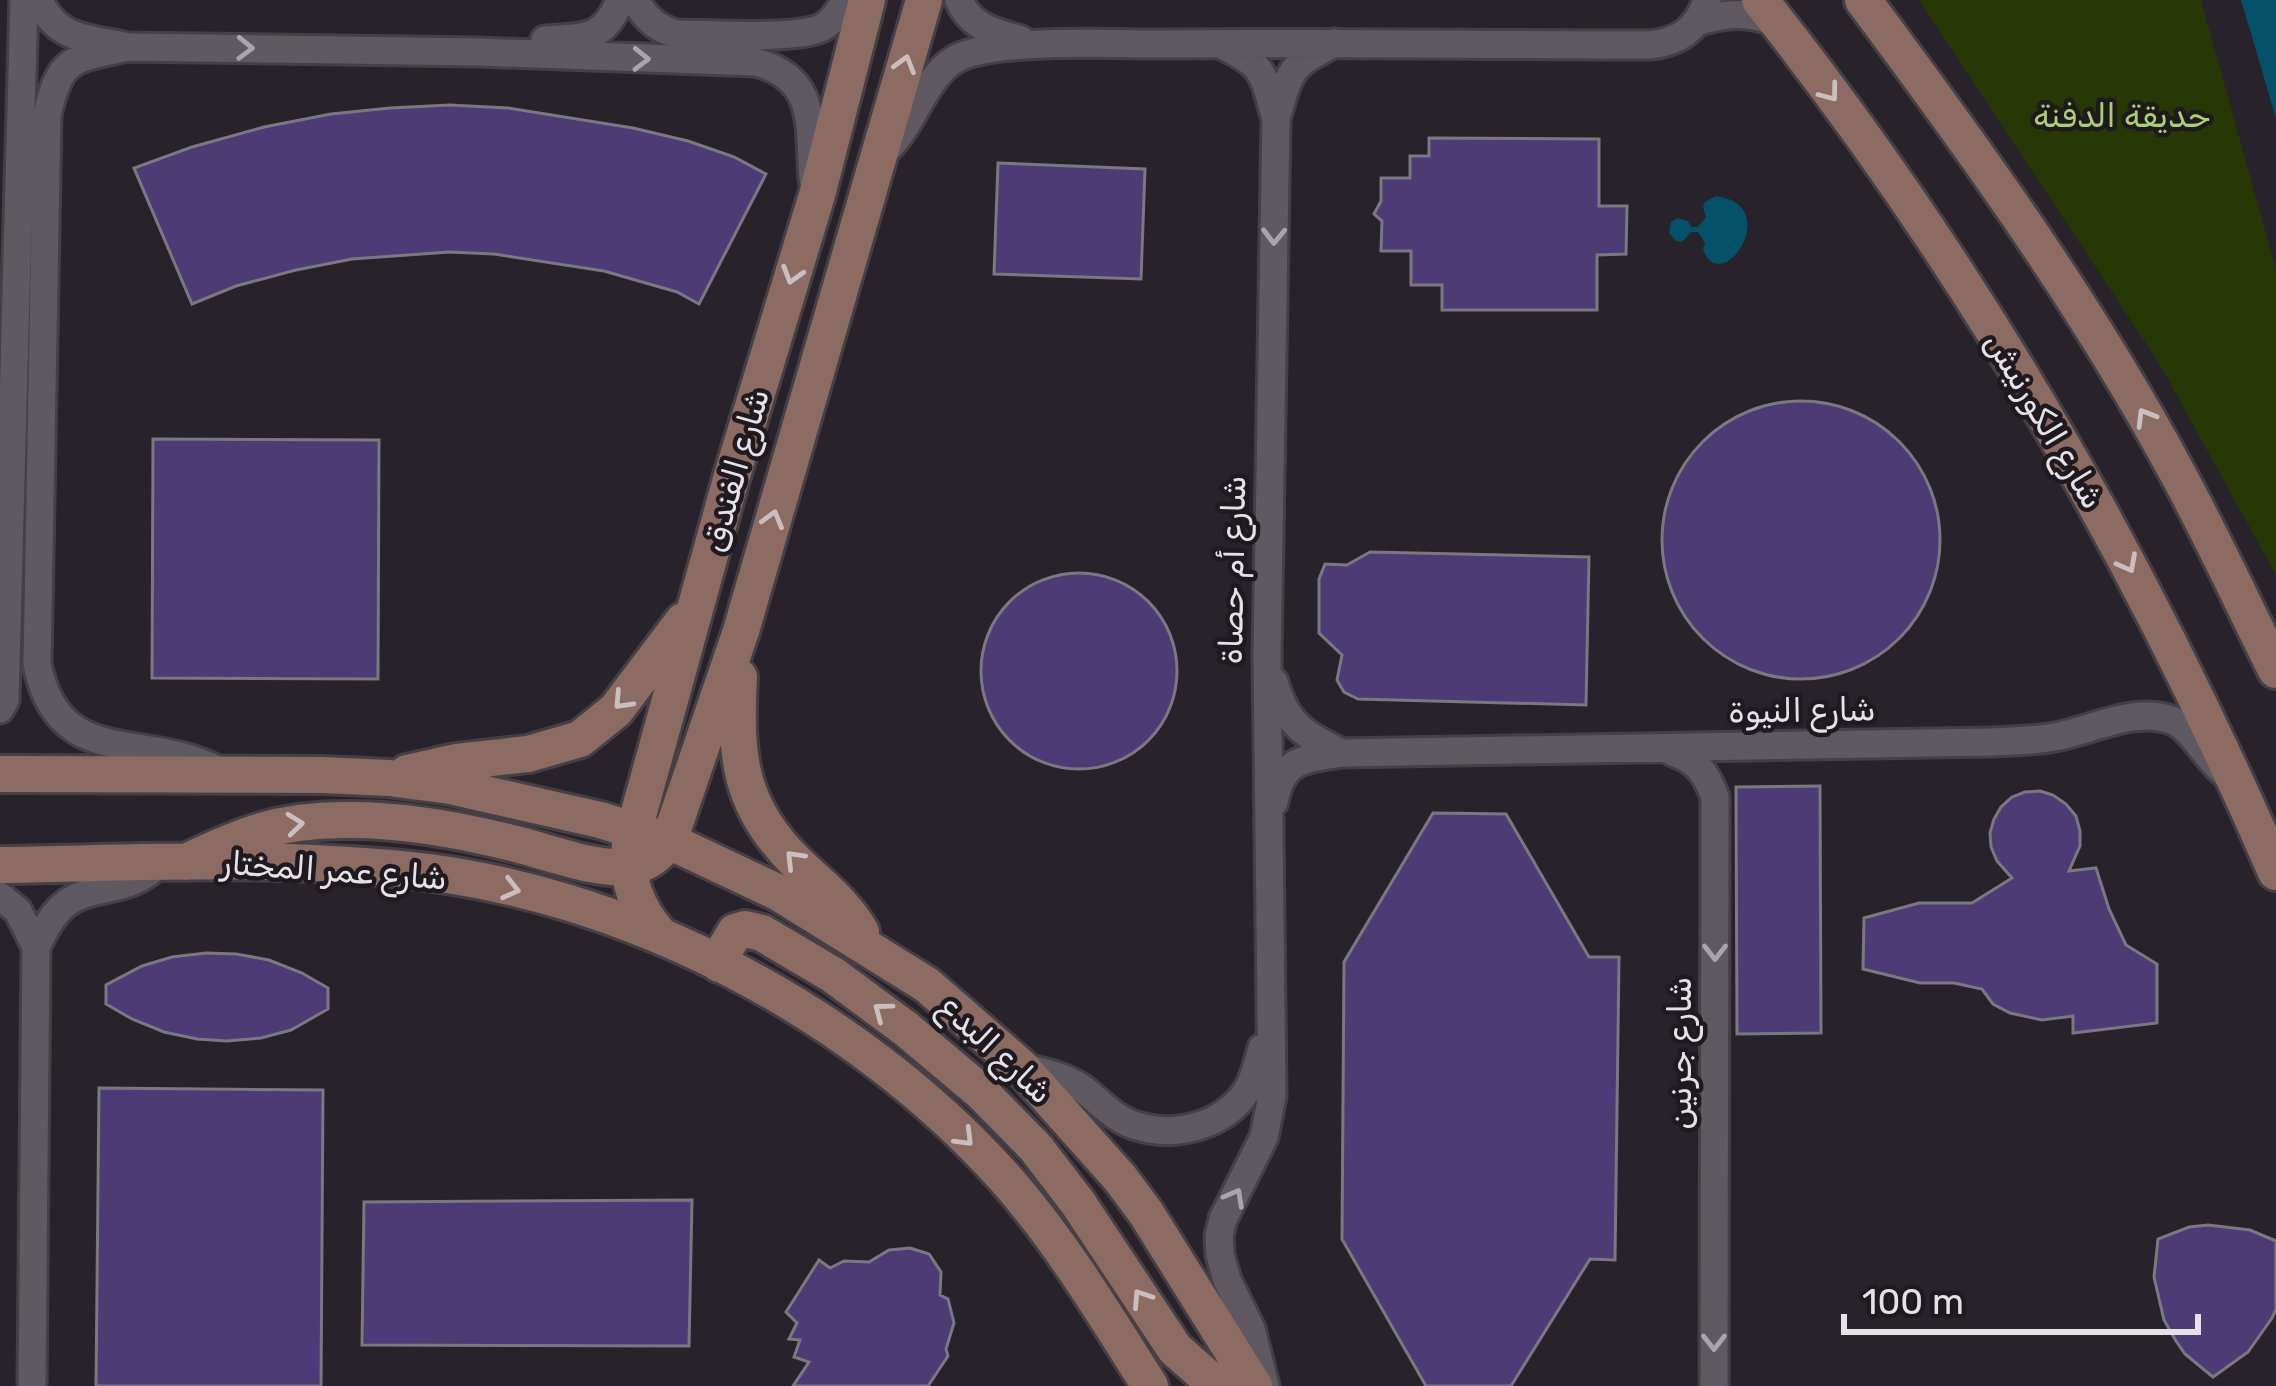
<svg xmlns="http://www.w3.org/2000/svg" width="2276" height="1386" viewBox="0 0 2276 1386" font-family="Rubik,'Noto Naskh Arabic',sans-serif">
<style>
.green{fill:#283805}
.water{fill:#035269}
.building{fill:#4c3b75;stroke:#7a7881;stroke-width:3}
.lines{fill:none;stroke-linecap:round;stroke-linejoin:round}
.street-casing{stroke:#444045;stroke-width:33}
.secondary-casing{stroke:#444045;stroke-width:42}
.street{stroke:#5f5a61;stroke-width:27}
.secondary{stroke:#8c6b63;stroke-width:36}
.oneway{stroke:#a9a5ab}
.oneway2{stroke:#cabebf}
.labels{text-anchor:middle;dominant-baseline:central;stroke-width:9;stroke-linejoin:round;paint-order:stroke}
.park-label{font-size:33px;fill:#adcf73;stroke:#1f1a20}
.street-label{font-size:33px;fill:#e5e2e7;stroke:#1f1a20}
</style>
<rect width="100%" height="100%" fill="#28232a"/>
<path class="green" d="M1919,0H2201L2276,270V575L2159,363Z"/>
<path class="water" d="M2241,0H2276V118Z
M1716,196C1786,205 1720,300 1703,249L1705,243L1698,232H1691L1682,242L1676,241L1669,233L1671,222L1678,218L1688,221L1691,227H1698L1706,217L1703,207L1705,202Z"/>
<path class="building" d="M450,105L508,108L633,128L688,141L734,157L766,174L699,304L677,292L604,271L494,254L449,252L352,259L296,270L236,286L192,304L134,168L192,147L264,127L331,114L390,108Z
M1429,138L1599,139V206H1627L1626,254L1597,255V310H1442V285H1411V251H1381L1382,221L1374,214L1381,201V178H1410V156H1429Z
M998,163L1145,169L1141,279L994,274Z
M1662 540a139 139 0 1 1 278 0a139 139 0 1 1-278 0Z
M153,439L379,440L378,679L152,678Z
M1370,552L1589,557L1586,705L1358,699L1344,692L1337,680L1342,655L1319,633V579L1325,564L1347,565Z
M981 671a98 98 0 1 1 196 0a98 98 0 1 1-196 0Z
M1820,786L1821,1033L1737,1034L1736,787Z
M2040,791L2053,795L2066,804L2076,816L2080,831V846L2069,871L2096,868L2109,909L2126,945L2157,964V1023L2073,1033V1016L2042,1020L2010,1013L1993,1004L1982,989L1954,983H1920L1863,969L1864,918L1919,903H1972L2012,878L1997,861L1991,847L1990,833L1994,819L2001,807L2012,797L2025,792Z
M1433,813L1506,814L1589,957H1619L1615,1260L1590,1259L1511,1386H1426L1342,1239L1344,962Z
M206,953L236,954L269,960L302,973L328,988V1009L291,1030L261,1038L227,1041L197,1039L164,1032L132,1019L106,1004V985L142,966L172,957Z
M99,1088L323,1090L321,1386H96Z
M692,1200L689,1346L362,1345L364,1202Z
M2208,1225L2250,1230L2276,1241V1309L2272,1318L2248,1352L2213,1377L2185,1354L2176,1341L2164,1320L2154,1277L2158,1239L2189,1227Z
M910,1248L929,1254L941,1272L940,1295L948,1299L954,1323L946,1349L948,1356L928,1386H793L809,1362L794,1357L800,1340L789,1339L797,1323L786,1312L819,1260L830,1268L844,1261L869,1262L889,1250Z"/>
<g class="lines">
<defs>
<path id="street" d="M39,0C57,41 89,38 128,47L478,52L755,62C819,78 809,127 813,179
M635,0C644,17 657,29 676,34C708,34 795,40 821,28C833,22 839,11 846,0
M959,0C971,28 994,32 1021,40
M1697,22C1725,13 1749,11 1777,23
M545,40C584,37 604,41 620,0
M1222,45C1266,66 1263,74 1276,119
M128,47C73,59 60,56 47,115L37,664C58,771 145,731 217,770
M883,153C914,126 923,79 954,60C988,38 1110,44 1154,44C1319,42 1485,45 1650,45C1679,42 1698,29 1707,0
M1274,682C1286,724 1304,735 1342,753
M0,709L5,700L24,0
M1673,752C1698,761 1706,773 1715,797L1714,1386
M1274,802C1282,759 1303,759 1342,753L1988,742C2010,741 2033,741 2054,737C2091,731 2137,705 2174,721C2194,730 2206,760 2226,774
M0,896L18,911L36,947
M1021,1067C1042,1072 1065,1076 1083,1089C1100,1102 1115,1120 1137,1126C1175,1138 1223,1126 1246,1092C1255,1079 1258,1063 1262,1048
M32,1386L36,947C43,933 51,916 63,906C90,882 130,896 160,862
M1265,1386L1251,1329L1227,1280L1220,1255L1219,1236L1223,1219L1264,1137L1272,1096L1267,655L1276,119C1290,70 1289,66 1335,43"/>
<path id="secondary" d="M1760,0C1971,265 2141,561 2276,872
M1863,0C1974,149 2084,301 2173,465C2210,532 2242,602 2276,670
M739,677C735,756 738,806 798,864C821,886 845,904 861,932
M407,773L456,762L528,754L580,739L616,710L683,621
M0,774L323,775L389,778L450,786L600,820L669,841L779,893L927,985L1021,1067L1120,1178L1146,1213L1254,1386
M186,862C243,835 279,820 343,820C400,819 461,830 516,844C549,852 599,872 632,866C647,864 660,853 669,841L741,631L924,0
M0,865C133,863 268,856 401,869C624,890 855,1011 1004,1177C1060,1240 1105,1315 1150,1386
M660,935C636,908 626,880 630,845L731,479L817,195L867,0
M719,964L724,951L735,932L745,929L762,933L833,975L906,1029L981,1092L1036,1148L1078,1203L1175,1349L1217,1386"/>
</defs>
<use href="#street" class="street-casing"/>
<use href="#secondary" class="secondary-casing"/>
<use href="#street" class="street"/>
<use href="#secondary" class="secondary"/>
</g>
<defs><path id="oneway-chevron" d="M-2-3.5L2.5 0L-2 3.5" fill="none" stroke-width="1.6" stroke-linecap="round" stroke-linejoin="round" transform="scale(3)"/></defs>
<g class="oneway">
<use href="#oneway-chevron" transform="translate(245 48) rotate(1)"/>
<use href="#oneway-chevron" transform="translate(641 59) rotate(1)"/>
<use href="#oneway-chevron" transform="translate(1274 236) rotate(91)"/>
<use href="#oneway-chevron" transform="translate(1715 952) rotate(90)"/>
<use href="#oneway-chevron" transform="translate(1235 1197) rotate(-61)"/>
<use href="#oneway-chevron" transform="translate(1714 1342) rotate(90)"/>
</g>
<g class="oneway2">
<use href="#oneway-chevron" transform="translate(905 64) rotate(-74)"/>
<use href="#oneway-chevron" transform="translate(1830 93) rotate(53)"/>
<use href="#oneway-chevron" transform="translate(792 275) rotate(107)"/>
<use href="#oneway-chevron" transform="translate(2145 417) rotate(-121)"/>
<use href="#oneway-chevron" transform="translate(773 519) rotate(-74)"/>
<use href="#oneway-chevron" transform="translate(2128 564) rotate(62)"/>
<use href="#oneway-chevron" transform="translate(622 701) rotate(133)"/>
<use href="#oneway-chevron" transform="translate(295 824) rotate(-6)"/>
<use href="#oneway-chevron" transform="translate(794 859) rotate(-134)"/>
<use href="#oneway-chevron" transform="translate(511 889) rotate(14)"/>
<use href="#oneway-chevron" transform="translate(882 1011) rotate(-143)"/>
<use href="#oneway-chevron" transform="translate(965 1138) rotate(45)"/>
<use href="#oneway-chevron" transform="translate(1141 1298) rotate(-123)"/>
</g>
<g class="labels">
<g class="park-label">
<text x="2122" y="115">حديقة الدفنة</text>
</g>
<g class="street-label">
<text transform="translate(2045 420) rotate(59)">شارع الكورنيش</text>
<text transform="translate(735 470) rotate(-74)">شارع الفندق</text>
<text transform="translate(1232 570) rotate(-89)">شارع أم حصاة</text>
<text transform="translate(1802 710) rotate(-1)">شارع النيوة</text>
<text transform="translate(334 870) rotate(4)">شارع عمر المختار</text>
<text transform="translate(996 1049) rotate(43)">شارع البدع</text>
<text transform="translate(1679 1053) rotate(-90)">شارع جرنين</text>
</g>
</g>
<path d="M1844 1314v18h354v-18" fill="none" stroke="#e5e2e7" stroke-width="6"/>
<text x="1862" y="1314" font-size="36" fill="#e5e2e7" stroke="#1f1a20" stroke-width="9" paint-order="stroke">100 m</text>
</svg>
